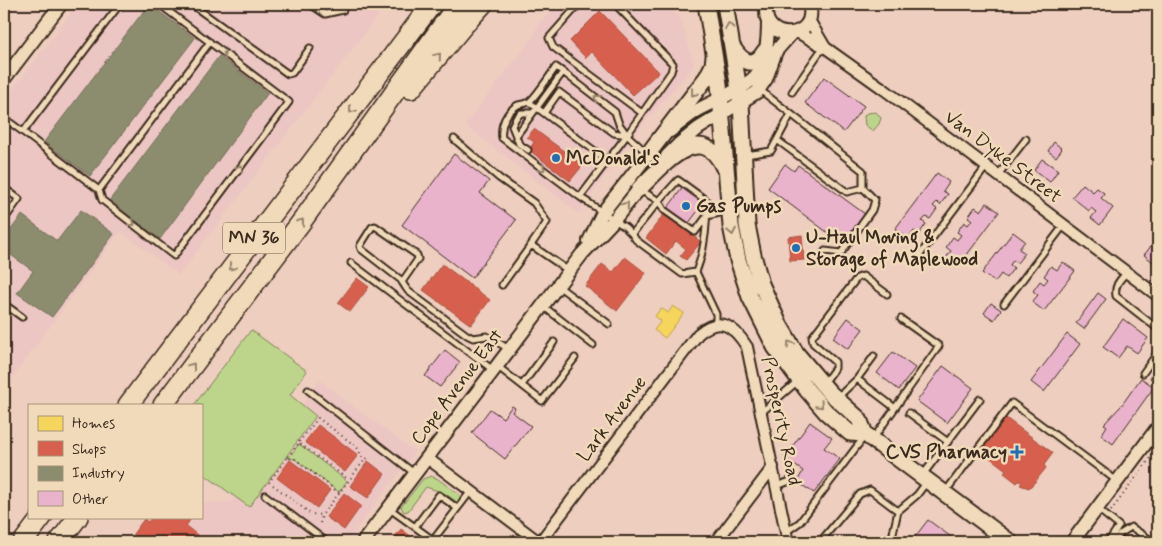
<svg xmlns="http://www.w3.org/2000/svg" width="1162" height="546" viewBox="0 0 1162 546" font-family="Mynerve,sans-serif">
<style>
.built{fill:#ecc6c3}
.green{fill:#bdd58b;stroke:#7c8054}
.homes{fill:#f6d55c;stroke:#bea249}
.shops{fill:#d6604d;stroke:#a8503f}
.industry{fill:#8c8c6e;stroke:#746f56}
.building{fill:#e9b3cc;stroke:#3b2a1e}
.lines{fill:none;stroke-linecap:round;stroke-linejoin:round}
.service-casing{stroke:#3b2a1e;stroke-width:9}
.minor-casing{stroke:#3b2a1e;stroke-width:14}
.tertiary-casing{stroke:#3b2a1e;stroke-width:16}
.secondary-casing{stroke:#3b2a1e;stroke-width:19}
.motorway-casing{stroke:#3b2a1e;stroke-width:22}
.path{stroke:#3b2a1e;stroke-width:2;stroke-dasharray:1 4;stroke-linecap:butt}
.service{stroke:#f0dab9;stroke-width:5}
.minor{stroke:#f0dab9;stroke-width:10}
.tertiary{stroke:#f0dab9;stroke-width:12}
.secondary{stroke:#f0dab9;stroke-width:15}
.motorway{stroke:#f0dab9;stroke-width:19}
.oneway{stroke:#96826c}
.poi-dot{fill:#1f6fb2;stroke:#f0dab9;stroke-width:2}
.labels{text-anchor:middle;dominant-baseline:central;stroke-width:5;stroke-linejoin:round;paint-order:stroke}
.shield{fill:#f0dab9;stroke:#715f4c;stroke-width:1}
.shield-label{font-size:18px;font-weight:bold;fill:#3b2a1e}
.street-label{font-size:19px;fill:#3b2a1e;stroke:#f0dab9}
.poi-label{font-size:19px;font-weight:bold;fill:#3b2a1e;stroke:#f0dab9;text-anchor:start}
</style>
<rect width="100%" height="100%" fill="#eecebf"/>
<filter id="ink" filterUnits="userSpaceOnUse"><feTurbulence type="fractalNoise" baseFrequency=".02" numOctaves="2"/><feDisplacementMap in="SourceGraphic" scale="10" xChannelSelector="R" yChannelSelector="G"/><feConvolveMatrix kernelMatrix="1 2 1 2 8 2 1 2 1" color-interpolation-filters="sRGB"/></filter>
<g filter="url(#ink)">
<path class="built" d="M78,4H387L179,275L120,231L4,389V101Z
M559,4H668L681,19L694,66L643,124L578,213L465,125L533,37L539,23Z
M320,381L415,452L347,542H131L150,517H201V503L231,502Z"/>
<path class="green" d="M876,112L881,118L879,124L873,131L865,125L864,116L867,113Z
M251,330L307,371L290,395L316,416L249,507L201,472V405H194Z
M299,444L347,481L339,492L295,459L288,458Z
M431,476L438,479L461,496L457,502L444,493L426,487L408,511L404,512L401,507L423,479Z"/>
<path class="homes" d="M673,306L684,313L665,338L654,330L661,321L655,316L661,308L668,313Z"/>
<path class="shops" d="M600,11L659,72L633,95L592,52L586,58L570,41Z
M534,129L583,165L570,181L529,150L534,142L527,137Z
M664,214L701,242L686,260L680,256L686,249L676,241L666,254L646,238Z
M802,235L804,260L790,261L788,237Z
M625,257L646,273L617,311L585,286L602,264L613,272Z
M442,264L490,300L471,325L423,290Z
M357,278L369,287L350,312L338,303Z
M1006,418L1053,453L1044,465L1046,468L1034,483L1029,488L1020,485L1022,482L1019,481L1017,483L1004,473L1006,470L981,451Z
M318,425L358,455L345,472L305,442Z
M290,460L330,490L317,508L277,478Z
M368,461L385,474L368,498L350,486Z
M344,493L361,506L344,530L326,517Z
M152,517H192L186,526L206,542H145L133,534L144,519L148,522Z
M401,529L412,537L414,535L422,540L420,542H391Z
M1125,535L1135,542H1119Z"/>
<path class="industry" d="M149,4L195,38L90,176L44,142Z
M219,56L268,93L160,239L109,201Z
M81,210L114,234L52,317L17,293L33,271L4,250V239L22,215L57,241Z"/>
<path class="building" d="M824,77L864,106L844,132L805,103Z
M1054,142L1062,149L1056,157L1048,151Z
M454,154L489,181L480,193L516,220L472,278L402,225Z
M1042,159L1058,170L1050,182L1034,170Z
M785,164L794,171L798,165L865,214L843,244L768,188Z
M937,173L949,182L943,191L948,194L940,205L937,202L933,206L937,209L930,219L926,217L922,221L926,224L919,234L914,231L908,239L895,229Z
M1083,184L1093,192L1097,188L1104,193L1101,198L1113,208L1100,225L1091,218L1096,212L1091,208L1089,211L1072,197Z
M683,187L704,203L688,224L667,209Z
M987,203L999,212L957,268L945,259L951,251L946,247L953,237L957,240L961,235L957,232L964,222L968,225L972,220L968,217L975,207L981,211Z
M1013,232L1025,241L1019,249L1025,253L1017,263L1013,260L1010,265L1014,268L1006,278L1001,274L995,282L982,273Z
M1152,245L1158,249V266L1144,255Z
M1063,262L1075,271L1044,311L1032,302L1038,295L1033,291L1040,281L1044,284L1048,279L1044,276L1051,266L1057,270Z
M1098,293L1106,299L1084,329L1076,323Z
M991,303L1001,310L994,320L984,313Z
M848,318L863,329L848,349L833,338Z
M1123,319L1148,338L1137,353L1127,346L1118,358L1103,347Z
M1067,334L1080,344L1044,392L1031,382Z
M445,350L460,362L440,387L425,376Z
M893,352L915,368L899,390L877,373Z
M943,366L973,388L947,423L917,401Z
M1158,367V384L1150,378Z
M1141,378L1154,387L1113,444L1101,435L1107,426L1104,424L1121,406Z
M512,406L515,408L512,412L531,426L505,459L472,433L490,409L503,418Z
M810,422L832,438L824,448L840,459L814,493L797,482L803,471L784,458Z
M928,520L958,542H911Z"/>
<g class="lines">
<defs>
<path id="service" d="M191,4L288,74L292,73L310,48
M310,4L325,14L343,10
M579,4L549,38L553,47L642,113
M615,4L673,64L671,72L627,135
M563,72L556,67C551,74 535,98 529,102C526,104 521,104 518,105C506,112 500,125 502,138L580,197
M760,90L791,114
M792,92L819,53L825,48
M529,102L607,160
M544,113L559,92L614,133L627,135
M4,118L23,132L120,4
M23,132L99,190L102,200L174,256L289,102L159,4
M516,136L512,126L516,118L521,113H532
M454,139L499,178L534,203L547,222L531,245L569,271
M777,140L847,192L863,188
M528,150L519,144L516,136L563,72L615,112L619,124L627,135
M646,152L627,135L580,197L625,227L632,234L659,201L664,210L695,232L707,216L728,211
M746,155L771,151L791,114L863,171V188L875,200L872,210L841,253L825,251
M998,175L1026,139
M4,188L19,199L4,220
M99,190L210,42
M632,234L636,240L682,274L696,272C705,250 707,224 707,201L678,180L659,201L642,191
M916,260L986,167
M351,263L493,370
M696,272L716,314V324
M1127,272C1120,280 1114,285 1116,296L1158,329
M402,282L418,259L417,255L375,226L372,227L360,246L361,249L401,280C403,284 406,288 408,291L467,335L473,338L487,336L509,349
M502,285L531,245
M558,286L609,324
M4,304L22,317
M1004,304L1064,225
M543,306L593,345
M497,366L542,401L575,358
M1143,373L1158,352
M857,379L874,356
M824,383L835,368V362L813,343L812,337L857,278L863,276L887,294
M522,385L554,342
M308,390L414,473
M837,398L857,379L895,408L873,439
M895,408L939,346L901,319
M762,412L799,380
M909,413L948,442
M922,476L980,399
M777,486L790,481
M946,491L1012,403L1117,481
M265,495L327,542
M390,509L433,540L471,491
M1098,509L1119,526L1108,542
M898,511L917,495L926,483
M415,527L439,495L457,508
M786,532L800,522L864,437
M820,542L860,494L870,490L898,511L891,542
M1114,542L1120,534L1131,527L1154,542"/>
<path id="minor" d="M809,20L825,47
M797,32L826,48L885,90L1158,296
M427,458L539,542
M540,542L698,334C720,315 734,326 747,347L788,542
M716,542L773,467"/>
<path id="tertiary" d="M767,4C758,44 820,42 809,4
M4,79L61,4
M670,131C679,124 688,116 698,110C712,102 749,87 757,74C767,60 768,38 768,22
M667,156L679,144L699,128L757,92L766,79L776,51L791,34
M589,241L603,212L654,147
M363,542L582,254L614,220L644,183
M1072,542L1158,427"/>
<path id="secondary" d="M706,4L719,84L731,226L738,260L750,297L775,347L807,390L826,412L850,433L865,434
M725,4L741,102L747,225L753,255L761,284L779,324L796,353L829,392L859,419L865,434L1010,542
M733,48C743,63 754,69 765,51
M648,154L707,77L713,65L714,56
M639,189C661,168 701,117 724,168"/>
<path id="motorway" d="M411,89L464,25L483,4
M128,405L432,4
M163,405L302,221L458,4
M23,542L42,517
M59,542L78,517"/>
</defs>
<use href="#service" class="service-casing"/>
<use href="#minor" class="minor-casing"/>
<use href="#tertiary" class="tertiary-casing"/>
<use href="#secondary" class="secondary-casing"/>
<use href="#motorway" class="motorway-casing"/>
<path class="path" d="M299,442L318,418L357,447L364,461
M287,458L269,482L311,514L322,515
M339,493L295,459L287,458L299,443L349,480
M1111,511L1158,448
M320,523L322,515L364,461L370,456"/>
<use href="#service" class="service"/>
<use href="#minor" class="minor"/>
<use href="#tertiary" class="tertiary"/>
<use href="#secondary" class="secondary"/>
<use href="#motorway" class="motorway"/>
</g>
<defs><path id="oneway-chevron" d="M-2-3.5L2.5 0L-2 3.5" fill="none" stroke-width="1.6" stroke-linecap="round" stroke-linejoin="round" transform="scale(1.25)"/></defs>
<g class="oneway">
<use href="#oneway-chevron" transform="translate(729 26) rotate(-100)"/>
<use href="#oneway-chevron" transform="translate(226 54) rotate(-143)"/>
<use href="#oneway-chevron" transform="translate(438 56) rotate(-50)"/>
<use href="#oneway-chevron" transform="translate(694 93) rotate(128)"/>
<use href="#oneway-chevron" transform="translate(597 98) rotate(-143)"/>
<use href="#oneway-chevron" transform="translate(352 110) rotate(127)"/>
<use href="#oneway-chevron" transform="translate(240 168) rotate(-53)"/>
<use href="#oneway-chevron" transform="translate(542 168) rotate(37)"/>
<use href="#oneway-chevron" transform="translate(626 205) rotate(-51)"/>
<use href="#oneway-chevron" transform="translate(301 222) rotate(-53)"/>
<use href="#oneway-chevron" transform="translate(132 223) rotate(37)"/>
<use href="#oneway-chevron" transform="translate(732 232) rotate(79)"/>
<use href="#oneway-chevron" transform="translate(232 267) rotate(127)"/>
<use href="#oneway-chevron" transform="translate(790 344) rotate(-122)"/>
<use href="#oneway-chevron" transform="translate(192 366) rotate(-53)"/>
<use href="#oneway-chevron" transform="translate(820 405) rotate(47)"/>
</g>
</g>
<g class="poi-dot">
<circle cx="556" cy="158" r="5"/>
<circle cx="686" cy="206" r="5"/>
<circle cx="796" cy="248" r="5"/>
<path d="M1014.5 444.5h5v5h5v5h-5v5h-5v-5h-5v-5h5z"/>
</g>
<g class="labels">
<rect class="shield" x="223" y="222.5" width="62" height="31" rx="4"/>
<g class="shield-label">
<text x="254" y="238">MN 36</text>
</g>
<g class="street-label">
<text transform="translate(1003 157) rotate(37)">Van Dyke Street</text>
<text transform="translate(457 387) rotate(-53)">Cope Avenue East</text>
<text transform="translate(612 419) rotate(-53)">Lark Avenue</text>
<text transform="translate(781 421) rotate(78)">Prosperity Road</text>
</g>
<g class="poi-label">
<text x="566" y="158">McDonald's</text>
<text x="696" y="206">Gas Pumps</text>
<text x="806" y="237">U-Haul Moving &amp;<tspan x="806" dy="22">Storage of Maplewood</tspan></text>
<text x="1007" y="452" text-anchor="end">CVS Pharmacy</text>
</g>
</g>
<rect width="1162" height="546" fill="none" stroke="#f0dab9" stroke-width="20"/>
<rect x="10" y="10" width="1142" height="526" fill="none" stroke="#3b2a1e" stroke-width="2" filter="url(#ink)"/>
<rect x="28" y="404" width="175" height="115" fill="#f0dab9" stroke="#a8947b"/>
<rect x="38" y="416" width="25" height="15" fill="#f6d55c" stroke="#a8947b"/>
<text x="72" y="428" font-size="15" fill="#3b2a1e">Homes</text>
<rect x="38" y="441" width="25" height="15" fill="#d6604d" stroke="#a8947b"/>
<text x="72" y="454" font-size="15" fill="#3b2a1e">Shops</text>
<rect x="38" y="466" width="25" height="15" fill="#8c8c6e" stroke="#a8947b"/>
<text x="72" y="478" font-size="15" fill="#3b2a1e">Industry</text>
<rect x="38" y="491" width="25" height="15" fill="#e9b3cc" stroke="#a8947b"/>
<text x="72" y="504" font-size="15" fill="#3b2a1e">Other</text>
</svg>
